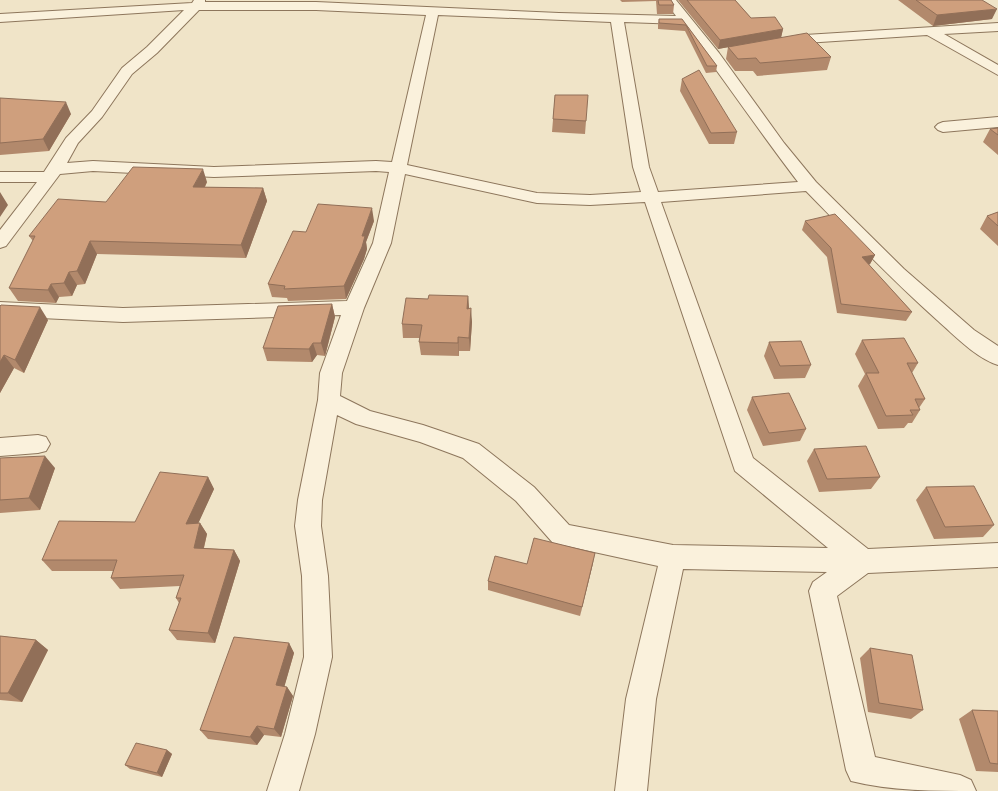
<svg xmlns="http://www.w3.org/2000/svg" width="998" height="791" viewBox="0 0 998 791" font-family="Bitter,serif">
<style>
.lines{fill:none;stroke-linecap:round;stroke-linejoin:round}
.street-casing{stroke:#8d765c;stroke-width:2}
.street{fill:#faf1dc;fill-rule:evenodd}
.wall{fill:#b2896c}
.shaded-wall{fill:#916f58}
.building{fill:#cf9f7d;stroke:#916f58}
</style>
<rect width="100%" height="100%" fill="#f0e4c8"/>
<g class="lines">
<defs>
<path id="street" d="M194,0H205V2H316L559,13L676,16L664,0H676L719,53L784,143L816,182L904,269L974,330L998,346V365C976,358 954,335 937,320C891,279 849,235 806,191L661,202L753,458L868,549L998,543V567L868,573L837,596L875,757L960,775L971,780L976,791C935,791 890,791 851,781L846,770L809,591L813,582L827,572L683,569L656,699L647,791H615L626,699L658,566L553,543L516,501L463,458L420,442L356,424L337,415L322,500L321,526L328,576L332,657L315,734L299,791H267L285,734L304,657L302,576L295,526L298,500L318,400L320,373L341,315L123,322L0,316V302L123,308L347,301L373,243L389,172L376,171L214,177L93,171L60,174L6,246L0,248V230L37,182H0V172H44L66,138L92,111L122,68L147,47L184,10L0,22V14L192,3ZM199,10H316L426,15L392,162L376,161L214,167L93,161L67,163L78,143L102,117L132,74L157,53ZM438,15L611,22L633,167L641,192L590,195L537,193L407,165ZM624,22L682,24C722,76 758,130 798,182L658,192L649,167ZM405,174L537,203L590,205L645,202L735,471L828,548L673,545L569,525L534,487L479,444L423,425L370,411L340,396L342,373L364,308L391,243Z
M998,23V31L944,34L998,65V75L927,35L805,43L784,47L779,46L777,43L779,40L805,35Z
M998,117V127L943,132L938,130L935,127L938,124L943,122Z
M38,435L46,437L50,444L46,451L38,453L0,456V438Z"/>
</defs>
<use href="#street" class="street-casing"/>
<use href="#street" class="street"/>
</g>
<path class="wall" d="M620,0H671L674,5L673,14H657L656,1L622,2Z
M678,0H735L751,18L783,29L781,37L831,57L827,70L757,76L753,71H735L726,59L728,47L718,49Z
M898,0H982L992,19L933,26Z
M659,19H682L717,66L716,72L706,73L685,31L658,29V25Z
M682,79L737,132L734,144H709L680,91Z
M555,95L586,121L585,134L552,132Z
M0,98L71,114L49,151L0,155Z
M998,128V155L983,142L990,129Z
M207,182L205,187L263,188L267,201L246,258L97,254L85,284L77,285L72,296L59,297L56,303L18,301L9,288L33,241L29,236L106,202Z
M998,212V246L980,229L987,216Z
M374,221L366,242L367,249L364,259L346,299L288,301L287,298L272,297L268,284L306,232Z
M805,221L875,255L870,264L869,265L912,312L906,321L837,313L827,257L802,230Z
M468,296L469,308L472,322L470,351H459V356L421,355L419,342L420,338H403L402,324L428,299Z
M332,304L335,317L325,356L317,355L312,362L267,361L263,348Z
M0,306L48,320L24,373L14,368L0,393Z
M862,340L918,363L912,373L925,399L919,408L920,410L912,423H908L904,428L878,429L858,386L865,374L855,354Z
M769,342L811,365L805,378L774,379L764,356Z
M752,397L806,429L800,441L763,446L747,410Z
M814,449L880,477L871,489L819,492L807,461Z
M0,458L55,468L40,510L0,513Z
M208,477L214,489L198,523H200L207,534L204,548L234,550L240,561L215,643L177,640L169,630L179,603L176,598L180,586L120,589L111,578L113,571H52L42,560L135,522Z
M926,487L994,525L983,537L934,539L916,500Z
M593,563L580,616L488,590V581L527,564Z
M0,636L36,640L48,650L22,702L0,700Z
M289,643L294,653L284,687H287L293,696L281,737L264,735L257,745L208,739L200,730Z
M870,648L923,710L911,719L868,712L860,658Z
M972,710L998,711V772L976,771L959,719Z
M167,750L172,754L162,777L130,769L125,765Z"/>
<path class="shaded-wall" d="M997,9L992,19L933,26L937,15Z
M783,29L781,38L718,49L720,40Z
M66,102L71,114L49,151L43,139Z
M203,169L207,182L198,200L193,187Z
M263,188L267,201L246,258L241,245Z
M0,192L8,205L0,217Z
M372,208L374,221L366,242L367,249L364,259L346,299L344,286Z
M90,241L97,254L85,284L77,271Z
M875,255L870,264L858,266L862,257Z
M69,272L77,285L72,296L64,283Z
M51,284L59,297L56,303L48,290Z
M468,296L469,309H467Z
M332,304L335,317L325,356L321,343Z
M40,307L48,320L24,373L15,360Z
M471,308L472,322L470,351L469,338Z
M458,337L459,351V356L458,343Z
M313,343L317,355L312,362L309,349Z
M4,355L14,368L0,393V362Z
M45,456L55,468L40,510L29,498Z
M208,477L214,489L193,535L186,524Z
M200,523L207,534L201,559L194,548Z
M234,550L240,561L215,643L208,633Z
M595,553L593,563L580,616L582,607Z
M36,640L48,650L22,702L8,693Z
M289,643L294,653L282,695L276,685Z
M287,687L293,696L281,737L274,729Z
M257,726L264,735L257,745L250,737Z
M167,750L172,754L162,777L157,773Z"/>
<path class="building" d="M658,0H671L674,5H659Z
M687,0H735L751,18L775,17L783,29L720,40Z
M916,0H982L997,9L937,15Z
M659,19H682L717,66H707L686,25L659,23Z
M807,33L831,57L760,63L756,58L738,59L728,47Z
M699,70L737,132L711,133L682,79Z
M555,95H588L586,121L553,119Z
M0,98L66,102L43,139L0,143Z
M998,128V135L990,129Z
M133,167L203,169L193,187L263,188L241,245L90,241L77,271L69,272L64,283L51,284L48,290L9,288L35,236H29L58,199L106,202Z
M318,204L372,208L362,236H365L362,247L344,286L284,289L285,286L268,284L293,231L306,232Z
M998,212V226L987,216Z
M835,214L875,255L862,257L912,312L841,304L831,248L805,221Z
M429,295L468,296L467,309L471,308L469,338L458,337V343L419,342L422,325L402,324L406,298L428,299Z
M332,304L321,343H313L309,349L263,348L278,306Z
M1,305L40,307L15,360L4,355L0,362V306Z
M904,338L918,363H907L925,399H915L920,410H910L913,415L886,416L866,373H879L862,340Z
M801,341L811,365L780,366L769,342Z
M789,393L806,429L769,433L752,397Z
M866,446L880,477L827,479L814,449Z
M45,456L29,498L0,500V458Z
M160,472L208,477L186,524L200,523L194,548L234,550L208,633L169,630L181,598H176L184,575L111,578L117,560H42L59,521L135,522Z
M974,486L994,525L945,527L926,487Z
M534,538L595,553L582,607L488,581L495,556L527,564Z
M0,636L36,640L8,693H0Z
M234,637L289,643L276,685L287,687L274,729L257,726L250,737L200,730Z
M870,648L912,655L923,710L879,703Z
M972,710L998,711V764L990,763Z
M136,743L167,750L157,773L125,765Z"/>
</svg>
